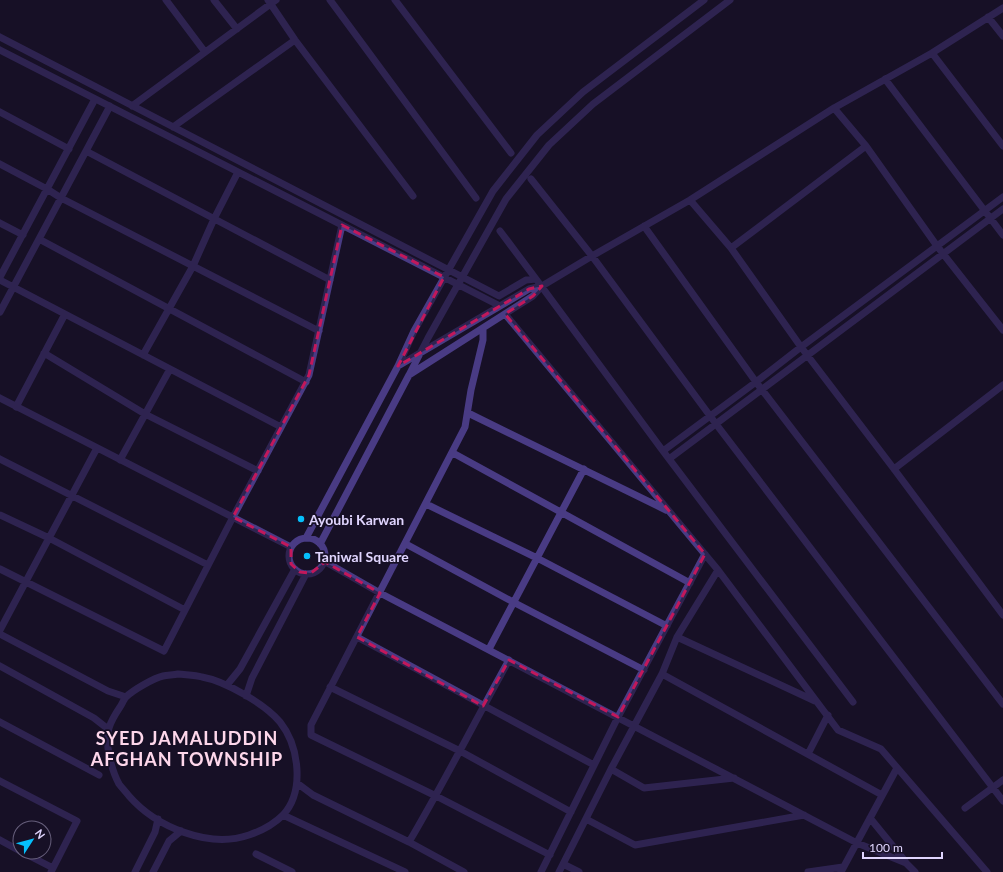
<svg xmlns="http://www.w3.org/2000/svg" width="1003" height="872" viewBox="0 0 1003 872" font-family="Lato,sans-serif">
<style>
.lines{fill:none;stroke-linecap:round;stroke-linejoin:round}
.minor{stroke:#493b84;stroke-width:7}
.marked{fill:none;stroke:#c2185b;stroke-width:3;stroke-dasharray:8 5;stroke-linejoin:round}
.poi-dot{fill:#05bffb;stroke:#171026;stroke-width:1.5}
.labels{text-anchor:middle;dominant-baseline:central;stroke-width:3.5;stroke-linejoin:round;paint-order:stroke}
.poi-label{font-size:14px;font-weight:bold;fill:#e0d5fe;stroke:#171026;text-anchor:start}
.district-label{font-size:18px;font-weight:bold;letter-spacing:1px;fill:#fed7eb;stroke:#171026}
</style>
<rect width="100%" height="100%" fill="#171026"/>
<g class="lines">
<path class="minor" d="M166,0L205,52
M214,0L237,29
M268,0L295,40L413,196
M330,0L476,198
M395,0L511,153
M988,17L1003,36
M0,37L499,296L526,280L536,279L663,451L853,702
M0,50L500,306
M932,53L1003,146
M885,79L1003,235
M132,106L276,0
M834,108L866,146L937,246L1003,330
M0,112L69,149
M173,127L295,40
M86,151L330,280
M0,164L47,189L61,198L319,331
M531,179L592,256L716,424L1003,801
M690,200L731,248L801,347L894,469L1003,615
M0,223L23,235
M644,226L756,382L1003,704
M500,231L536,279
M39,239L306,382
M731,248L866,146
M0,277L95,99
M0,280L281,427
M0,312L110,106
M505,314L718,570L838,730L881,749L987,872
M483,328V340L471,390L465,427L311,725V735L436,796L550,855
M44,353L145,414L258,471
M143,355L193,266L214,219L238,172
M398,366L414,331L493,191L537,135L583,92L704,0
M409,375L428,338L506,199L549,145L593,104L730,0
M0,398L291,547
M16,407L65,314
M468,413L666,510
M663,451L756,382L801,347L1003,197
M453,453L690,583
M0,459L208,565
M669,459L1003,209
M120,460L170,369
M894,469L1003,385
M426,504L537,558L667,626
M0,515L49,538L185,610
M306,538L398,366L529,289L542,286
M289 556a18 18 0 1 1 36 0a18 18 0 1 1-36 0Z
M320,544L409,375L533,296L542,286L592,256L690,200L834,108L932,53L1003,8
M406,544L513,602L644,670
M324,561L380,593L857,843L906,863L915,872
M0,569L164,651L233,517L309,375L342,225
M0,630L97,448
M0,634L108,691L126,697
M357,637L594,765
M677,637L815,701
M489,649L584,469
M0,666L94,718L108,729
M178,674C186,675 195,675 202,677C225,681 265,704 280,722C299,746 305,791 283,815C274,824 261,831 249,835C209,849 156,827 129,796C126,792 122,788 119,784C112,771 104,743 109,728C111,721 116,713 120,707C122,704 124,699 126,697C133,690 154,678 163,676C168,675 173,675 178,674Z
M662,674L882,795
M227,685L240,669L295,569
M330,687L460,751L571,812
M246,696L252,678L306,574
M0,722L99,775
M808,754L828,715
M611,769L644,788L734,778
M0,781L77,821L51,872
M297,783L313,795L409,842L464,872
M965,808L1003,780
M283,815L405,872
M870,818L905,861
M586,819L635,845L804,815
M0,840L20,851
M409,842C444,783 475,721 509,660
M22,852L53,868
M256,854L292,872
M563,864L579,872
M135,872L155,832L158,819
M153,872L169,841L181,831
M541,872L618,717L705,554
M559,872L611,769L662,674L677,637L718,570
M808,872L843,867
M841,872L897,768"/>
</g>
<path d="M0 0H1003V872H0ZM342,225L444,277L398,366L529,289L542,286L533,296L505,314L705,554L618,717L509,660L483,706L357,637L380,593L325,562L311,573L300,572L291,564V547L233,517L309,375Z" fill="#171026" fill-opacity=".55" fill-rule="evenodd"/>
<path class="marked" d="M342,225L444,277L398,366L529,289L542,286L533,296L505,314L705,554L618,717L509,660L483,706L357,637L380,593L325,562L311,573L300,572L291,564V547L233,517L309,375Z"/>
<g class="poi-dot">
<circle cx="301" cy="519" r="4"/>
<circle cx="307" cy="556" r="4"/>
</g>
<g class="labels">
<g class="poi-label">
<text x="309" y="519">Ayoubi Karwan</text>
<text x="315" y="556">Taniwal Square</text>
</g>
<g class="district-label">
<text x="187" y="738">SYED JAMALUDDIN<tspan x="187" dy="21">AFGHAN TOWNSHIP</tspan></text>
</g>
</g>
<g transform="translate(32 840) rotate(54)"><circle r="19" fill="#171026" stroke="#675f7c"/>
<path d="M0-3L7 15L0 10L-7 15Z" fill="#05bffb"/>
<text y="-6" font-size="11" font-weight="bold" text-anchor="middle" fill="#e0d5fe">N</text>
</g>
<path d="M863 852v6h79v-6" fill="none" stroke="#e0d5fe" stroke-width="2"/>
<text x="869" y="852" font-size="12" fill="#e0d5fe" stroke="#171026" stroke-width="3" paint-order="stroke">100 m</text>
</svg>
